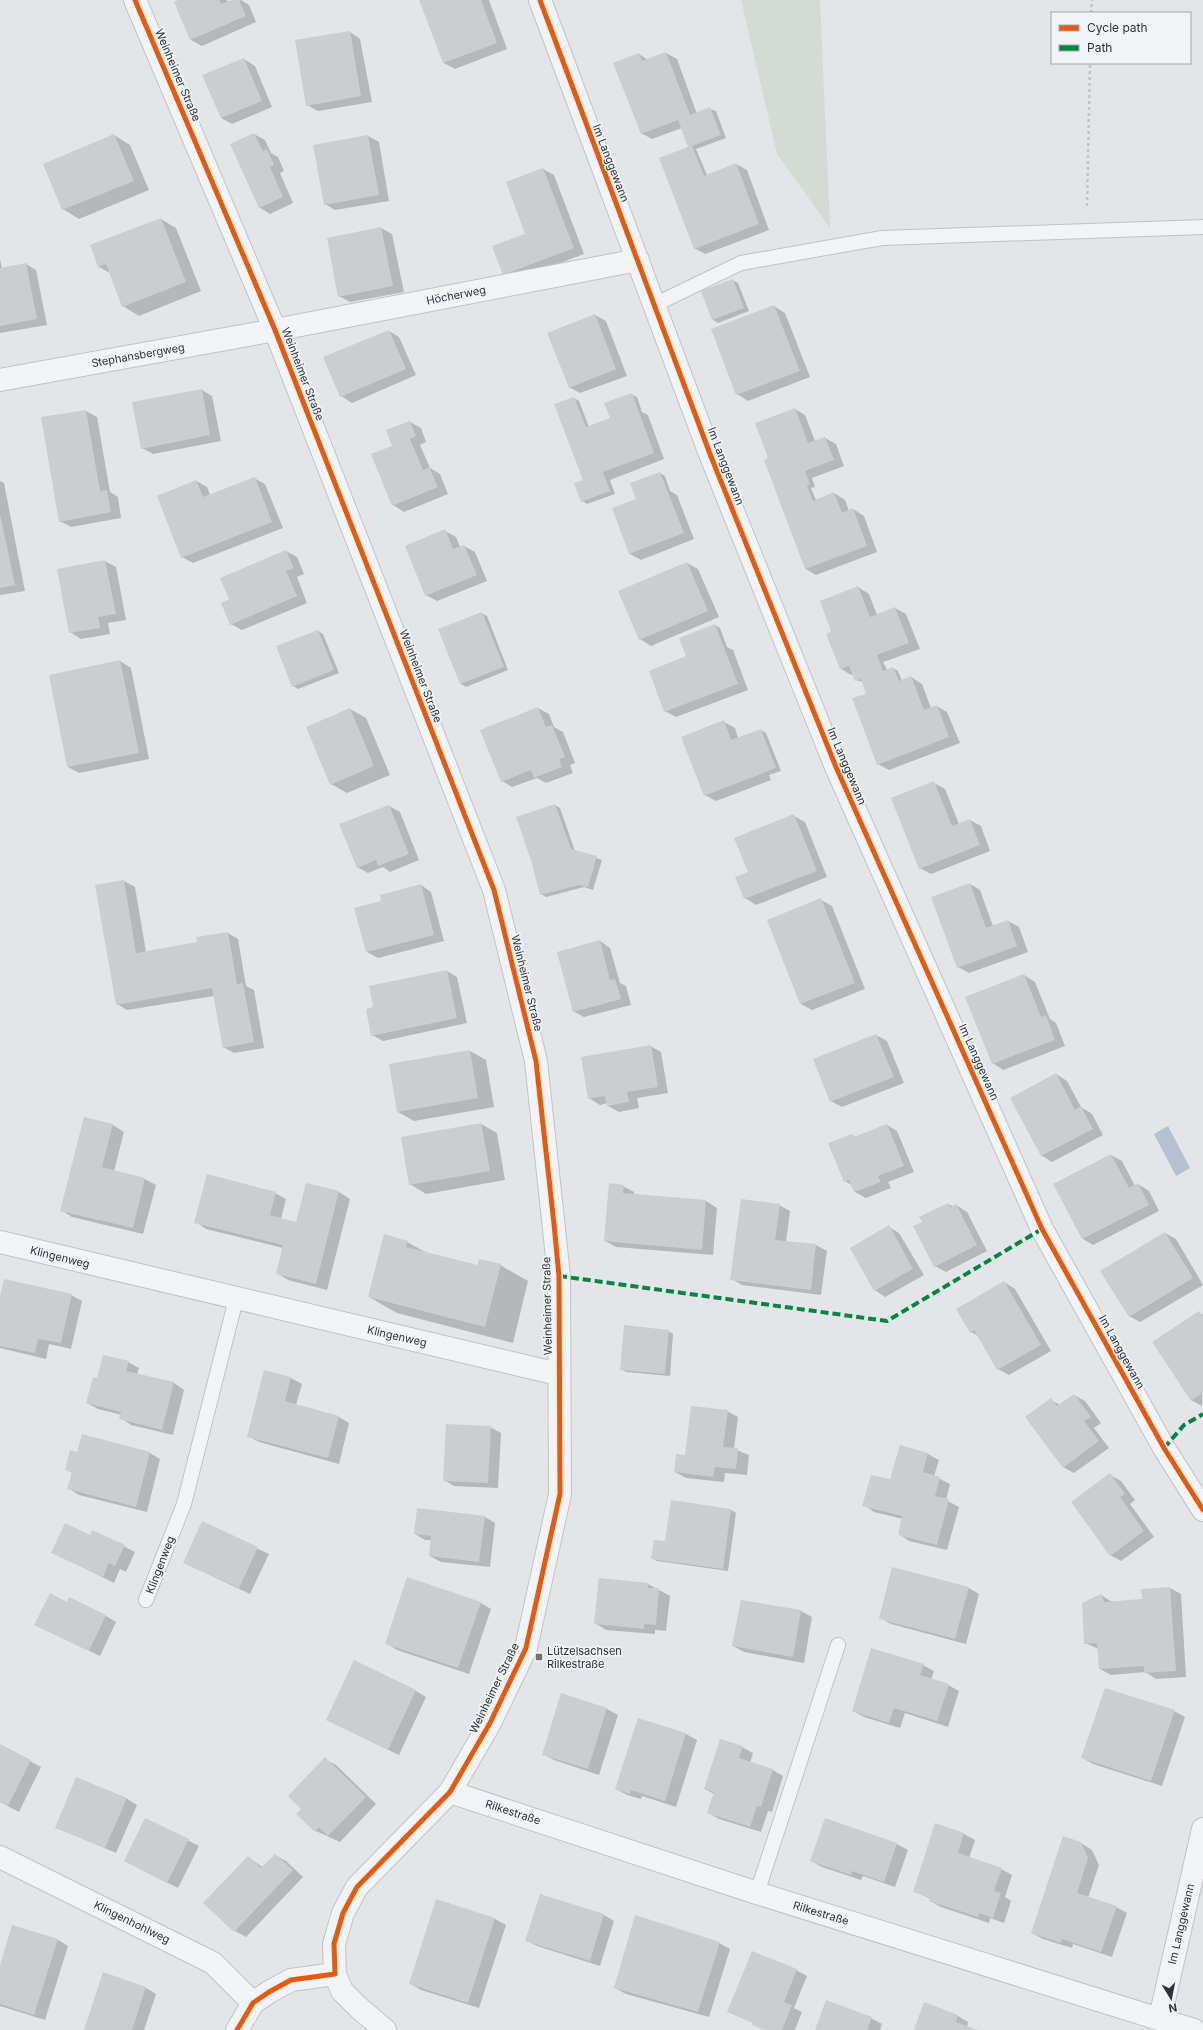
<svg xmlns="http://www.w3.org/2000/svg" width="1203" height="2030" viewBox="0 0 1203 2030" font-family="Inter,sans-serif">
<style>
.green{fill:#d4dbd4}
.water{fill:#b5c1d0}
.shadow{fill:#0003}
.building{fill:#cccdd0}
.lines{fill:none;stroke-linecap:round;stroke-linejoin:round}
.lane-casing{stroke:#c2c3c6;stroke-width:16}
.street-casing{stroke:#c2c3c6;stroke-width:24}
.path{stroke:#c4c4c7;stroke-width:2.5;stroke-dasharray:3 3;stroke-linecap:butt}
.lane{stroke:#f2f3f4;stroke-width:14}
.street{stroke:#f2f3f4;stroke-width:22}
.quiet{stroke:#00873e;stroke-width:4;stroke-dasharray:8 4;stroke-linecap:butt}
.cycleway-casing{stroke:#f1f3f6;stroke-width:8}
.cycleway{stroke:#e8590c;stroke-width:5}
.poi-dot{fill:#6c717a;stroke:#f1f3f6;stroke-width:1.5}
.labels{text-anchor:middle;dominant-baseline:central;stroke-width:3.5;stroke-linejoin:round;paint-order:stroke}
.street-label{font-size:11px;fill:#2c333f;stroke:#f1f3f6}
.poi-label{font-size:11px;fill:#2c333f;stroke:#f1f3f6;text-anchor:start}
</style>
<rect width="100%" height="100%" fill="#e3e5e8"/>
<path class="green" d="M741,0H820L830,228L777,154Z"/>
<path class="water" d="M1168,1126L1190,1168L1176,1176L1154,1134Z"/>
<path class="shadow" d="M180,0H227L228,3L241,0L249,5L256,22L202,46L191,40Z
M420,0H489L507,49L455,69L444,63Z
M350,32L360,39L372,102L318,111L307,105Z
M666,53L677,59L697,114L710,109L716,111L726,138L696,149L707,175L736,164L747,170L769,230L705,254L694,248L689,148L682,128L652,139L641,133L639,54L648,60Z
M244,59L255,66L272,107L232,124L221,118Z
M254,134L265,140L271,153L278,157L284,171L280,173L293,203L270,214L259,207Z
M114,135L130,145L149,190L79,219L63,209Z
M368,136L379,142L389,201L335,210L325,204L314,146Z
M543,169L554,175L584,254L515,280L504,274L527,234Z
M161,219L176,228L201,291L139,316L123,306L110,273L99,267L91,246Z
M381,228L392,234L404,292L350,302L339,296Z
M0,259L2,268L26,264L36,270L47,325L0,333Z
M733,280L738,283L749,311L718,323L713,320L703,292Z
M774,306L785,313L810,377L748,401L737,394Z
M595,315L606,321L627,376L580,393L569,387Z
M389,331L399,337L416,375L352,403L341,396Z
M202,390L212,396L221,441L153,454L142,448Z
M631,394L637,397L642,412L648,415L664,459L610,480L615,494L587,504L582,501L584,480L574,398L579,401L589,427L612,418Z
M795,409L805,415L815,441L825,438L836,444L844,466L812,478L815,487L811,488L816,500L834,493L845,500L849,511L853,509L864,516L877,552L816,575L806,569L769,459Z
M86,411L97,417L110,492L118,497L121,518L71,527L60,521Z
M410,422L421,428L426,442L420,445L430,468L440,474L448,494L404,512L393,505L394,446Z
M660,473L665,476L670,491L677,495L694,539L641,560L630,554L637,500Z
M254,478L265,484L283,528L193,563L182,557L196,481L207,487L210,495Z
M0,481L4,483L25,591L0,595Z
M445,531L456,537L460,547L464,546L475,552L487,581L437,601L426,595Z
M286,551L297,557L304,574L297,577L307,603L242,630L231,624L230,600Z
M105,561L116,567L126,620L108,623L110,634L81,639L70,632Z
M687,563L698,569L719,617L651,646L640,639Z
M858,587L869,594L877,615L895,608L906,614L920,649L883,662L887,670L893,668L898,671L902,681L911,677L922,684L931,708L937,706L947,712L960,743L889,770L878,764L867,694L863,682L856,680L853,674L851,675L840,668L833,632Z
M481,613L487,616L508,670L466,687L461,684L439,630Z
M715,625L720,628L727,647L733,650L748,690L676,717L665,711L689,657Z
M318,631L323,634L339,673L298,689L293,686Z
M120,661L131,668L149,759L79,773L68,767Z
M538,708L549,714L554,727L563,732L575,763L570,765L573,773L546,783L537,778L512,787L502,781Z
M350,709L366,718L390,775L347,793L331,784Z
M724,722L735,728L738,738L761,730L766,733L781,771L769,775L771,780L716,801L705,795Z
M934,783L945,789L959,824L970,820L981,826L990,851L931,874L920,868Z
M555,805L560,808L575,851L602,860L593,890L584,887L546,897L541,894Z
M389,806L400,812L419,860L390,872L383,867L368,873L357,867Z
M794,816L805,822L827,877L756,905L745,898L749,873Z
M124,881L135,887L146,952L198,943L228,933L238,939L246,986L254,990L264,1048L234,1053L223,1047L214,996L127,1010L117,1004Z
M970,884L980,890L993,926L1008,921L1019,927L1028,952L969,973L958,967Z
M421,885L431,892L444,941L378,958L367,952L382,902Z
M821,900L832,906L865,989L812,1010L801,1004L768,921Z
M600,941L610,948L620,983L626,986L631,1005L584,1017L573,1011Z
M447,971L457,977L467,1023L383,1041L372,1035L374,1008Z
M1024,975L1035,982L1050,1019L1056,1023L1065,1046L1003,1070L993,1063Z
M876,1035L887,1041L904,1083L842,1107L831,1101Z
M650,1046L661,1052L668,1093L637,1098L639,1108L619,1112L608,1106V1103L600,1105L589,1098Z
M470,1051L486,1060L494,1107L414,1121L398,1112Z
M1056,1074L1067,1081L1081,1107L1092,1114L1103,1135L1052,1162L1041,1155Z
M85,1118L113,1125L124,1132L114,1171L145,1179L156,1185L143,1234L72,1217L61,1210Z
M481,1124L497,1133L505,1180L426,1194L410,1184L402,1138Z
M887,1125L897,1131L914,1172L888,1182L891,1188L866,1198L855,1192L853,1186L845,1181L852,1135L856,1137Z
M1111,1155L1122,1161L1135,1186L1138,1184L1149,1191L1159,1211L1093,1245L1083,1239Z
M307,1184L339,1192L350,1199L327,1290L288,1280L277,1273L283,1248L206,1229L196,1222L275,1193L286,1199L281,1219L297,1223Z
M623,1186L634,1192V1195L706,1201L717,1208L713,1255L616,1247L605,1241Z
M948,1204L954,1207L956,1205L967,1212L987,1251L946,1272L935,1266L923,1222Z
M779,1205L790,1211L786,1242L816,1245L827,1251L821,1295L742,1285L732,1279Z
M889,1227L899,1233L924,1275L885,1297L875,1290Z
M1165,1233L1176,1239L1203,1285L1140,1322L1129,1316Z
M407,1242L427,1253L478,1266L500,1265L528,1281L513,1343L397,1313L369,1297Z
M1004,1282L1015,1289L1051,1351L1009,1375L998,1369L980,1337L971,1332Z
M71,1295L82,1301L71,1349L49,1344L46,1359L0,1348V1301Z
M1199,1312L1203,1315L1202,1406L1191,1400Z
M668,1331L673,1334L670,1376L626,1372L621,1369Z
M128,1362L139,1368L137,1375L174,1383L184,1390L173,1435L131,1425L121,1418L122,1415L98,1409L87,1403L98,1379Z
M265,1371L291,1378L302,1384L296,1405L339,1417L349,1423L339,1464L259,1442L248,1436Z
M1074,1395L1085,1401L1101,1423L1094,1428L1109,1448L1074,1473L1063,1467L1051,1400L1060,1405Z
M727,1411L738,1417L734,1449L749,1455L747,1475L725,1473L724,1482L686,1478L675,1472Z
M490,1427L501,1433L498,1488L454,1486L444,1480Z
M900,1446L928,1454L939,1460L934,1476L950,1484L946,1500L959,1507L947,1550L909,1541L899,1534L903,1519L874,1512L864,1505L891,1481Z
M78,1453H150L160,1459L147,1512L79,1495L68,1488L73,1473L66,1470Z
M1110,1475L1121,1481L1135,1500L1130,1504L1154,1537L1121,1561L1110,1555Z
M672,1501L731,1510L736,1513L728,1571L657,1561L652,1558L666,1542Z
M485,1517L495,1523L490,1567L441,1562L430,1556L432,1540H425L415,1534Z
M202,1523L269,1554L250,1594L184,1563Z
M93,1531L135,1552L126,1572L120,1569L114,1583L52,1552L91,1536Z
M599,1579L648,1584L670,1596L666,1631L655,1630V1634L606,1630L595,1623Z
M969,1588L979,1594L966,1644L891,1624L880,1618Z
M1170,1588L1181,1594L1186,1677L1156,1679L1145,1672L1111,1675L1100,1669L1099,1649L1085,1643L1101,1595L1112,1602L1143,1600Z
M741,1601L801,1611L812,1617L804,1663L744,1652L733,1646Z
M67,1603L106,1616L116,1622L100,1656L35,1625Z
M481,1603L491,1609L469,1674L397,1650L386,1643Z
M923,1665L934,1671L931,1680L948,1685L959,1691L948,1727L905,1713L900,1728L864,1717L853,1711Z
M416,1691L426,1697L399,1755L327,1720Z
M562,1695L607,1709L618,1715L599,1775L554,1760L543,1754Z
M1174,1711L1185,1717L1162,1786L1093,1764L1083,1758Z
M638,1719L686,1734L697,1740L676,1807L642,1796L641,1799L627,1795L616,1789Z
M0,1745L41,1767L19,1812L0,1802Z
M742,1747L753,1753L750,1763L773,1770L783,1776L772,1812L768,1811L761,1832L719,1819L709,1813L714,1794L705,1789Z
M325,1759L336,1765L376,1804L340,1842L316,1831L302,1809Z
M126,1798L137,1805L116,1853L56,1827Z
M146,1819L199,1846L178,1888L136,1867Z
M826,1819L897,1844L908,1850L895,1887L863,1876L861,1880L822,1867L811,1861Z
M936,1824L964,1834L975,1840L969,1858L1001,1869L1012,1875L1005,1897L1011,1901L1004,1923L990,1918L989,1923L941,1907L930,1901L931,1899L914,1891Z
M1081,1843L1092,1850L1099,1865L1088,1898L1116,1907L1127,1913L1112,1957L1073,1944L1072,1948L1043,1939L1032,1933Z
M275,1855L286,1861L303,1877L246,1937L235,1931L248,1857L264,1868Z
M437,1900L495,1919L506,1925L479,2008L421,1990L411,1984Z
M604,1915L614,1921L600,1966L537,1946L526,1940Z
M58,1940L68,1946L45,2020L0,2006V1968Z
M719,1943L730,1949L709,2017L626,1994L615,1988Z
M796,1970L807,1976L794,2008L802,2012L795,2030H769L729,2012Z
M104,1974L146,1988L156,1994L144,2030H85Z
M924,2004L958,2016L968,2022L967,2027L976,2030H915Z
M871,2018L882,2024L880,2030H816Z"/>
<path class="building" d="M178,0H219L221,4L232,0H239L246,16L190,40L174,2Z
M419,0H481L497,43L443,63Z
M350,31L361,96L306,106L295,40Z
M666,52L690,115L710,107L721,135L692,146L704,176L736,163L759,224L694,249L659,158L688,147L678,120L641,134L613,63L639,53L642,61Z
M244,58L262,101L221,118L202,75Z
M254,133L263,151L267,149L274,165L270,167L283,197L259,208L230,144Z
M114,134L134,181L62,210L43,164Z
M368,135L379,195L324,205L313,145Z
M543,168L574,248L503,275L492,246L525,234L506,182Z
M161,218L186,282L122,307L106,264L98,267L90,245Z
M381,227L393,286L338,297L327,238Z
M26,263L37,319L0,326V268Z
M733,279L744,308L712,320L701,291Z
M774,305L800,371L736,395L711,329Z
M595,314L616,369L569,388L547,333Z
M389,330L406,369L340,397L323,357Z
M202,389L210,435L141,449L132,402Z
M632,393L654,453L603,472L610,491L581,502L574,483L583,480L554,404L574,397L586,427L610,418L604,403Z
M795,408L808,443L825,437L834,460L805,471L810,484L807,486L813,501L834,492L842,513L853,508L867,546L805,569L764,460L768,458L755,423Z
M86,410L100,491L107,490L111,512L59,522L41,417Z
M410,421L416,436L410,439L423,470L429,467L438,487L392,506L371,454L392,446L386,430Z
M660,472L684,533L629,554L612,508L636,499L630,483Z
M255,477L272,522L181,558L157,496L196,480L203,497Z
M0,514L15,585L0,588Z
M445,529L453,549L464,545L477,575L425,596L405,546Z
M286,550L294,568L286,571L297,596L230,625L221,603L229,599L220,578Z
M105,560L116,614L98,617L100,628L69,633L57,569Z
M687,562L708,611L639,640L618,591Z
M858,586L870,617L895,607L909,643L877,655L883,671L893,667L899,681L911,676L924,710L937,705L949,737L877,765L852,698L866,694L861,679L855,681L849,666L840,669L826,634L831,631L820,601Z
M482,612L504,667L460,684L438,629Z
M715,624L738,684L664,712L649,671L686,656L679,638Z
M318,630L334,670L292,687L276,646Z
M120,660L139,753L67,767L49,675Z
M538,707L546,727L552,725L565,757L559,759L562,767L534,778L531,770L501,782L480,730Z
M350,708L374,766L330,785L306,727Z
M724,720L731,740L761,729L776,768L704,796L681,737Z
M934,781L952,826L970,819L980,845L919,869L891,798Z
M555,804L571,849L597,856L588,887L579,885L540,895L531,860L516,817Z
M389,805L409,854L378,866L376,860L357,868L339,824Z
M794,814L817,871L744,899L735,877L748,872L734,838Z
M124,880L136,953L197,942L196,937L228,932L237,984L243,983L254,1042L223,1048L212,988L116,1005L95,885Z
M970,883L986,928L1008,920L1017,946L957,968L931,897Z
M421,884L434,935L366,952L354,908L381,901L380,895Z
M821,898L855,983L800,1004L767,920Z
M600,940L610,980L615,979L621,999L573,1012L557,952Z
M447,970L457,1018L371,1036L366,1009L373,1007L369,986Z
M1024,974L1041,1017L1046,1015L1055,1040L992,1064L965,997Z
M876,1034L894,1077L830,1102L813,1059Z
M651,1045L658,1087L627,1092L629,1102L607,1106L605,1096L588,1099L581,1057Z
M470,1050L478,1098L397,1112L389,1064Z
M1056,1073L1075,1110L1081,1106L1093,1129L1041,1156L1010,1098Z
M84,1117L113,1124L102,1167L145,1178L133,1228L60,1211Z
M481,1123L490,1171L409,1185L401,1137Z
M887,1124L904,1166L878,1176L881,1182L854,1192L849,1180L844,1182L828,1143L852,1134L854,1137Z
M1111,1154L1129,1188L1138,1183L1149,1205L1082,1239L1053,1184Z
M207,1174L276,1192L270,1215L296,1222L306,1183L339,1191L316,1284L276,1274L283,1245L194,1223Z
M609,1183L624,1185L623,1193L706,1200L702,1250L604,1241Z
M741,1199L780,1204L775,1240L816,1244L811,1290L730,1280Z
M948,1203L950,1208L956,1204L977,1245L934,1267L913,1226L922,1222L919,1217Z
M889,1225L913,1269L874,1291L850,1248Z
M1165,1232L1193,1278L1129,1317L1100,1271Z
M384,1234L408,1241L406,1247L478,1265L479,1259L501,1264L485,1327L368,1297Z
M4,1279L72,1294L61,1343L38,1339L35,1353L0,1346V1296Z
M1004,1281L1041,1345L997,1370L974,1330L970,1333L956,1309Z
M1199,1311L1203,1317V1393L1191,1401L1152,1342Z
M624,1325L669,1330L665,1374L620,1370Z
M103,1355L129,1361L126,1371L174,1382L162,1430L119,1419L121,1412L86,1403L93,1377L97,1378Z
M264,1370L291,1377L285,1401L339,1416L328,1458L247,1437Z
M1074,1394L1091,1417L1084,1421L1099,1441L1063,1468L1025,1417L1051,1398L1057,1406Z
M691,1406L728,1410L723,1447L738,1448L736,1469L715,1467L713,1477L674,1472L676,1454L685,1455Z
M446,1424L491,1426L488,1483L443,1481Z
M82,1434L150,1452L136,1507L67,1489L72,1472L65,1470L70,1450L77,1452Z
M900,1445L928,1453L923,1472L940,1477L935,1496L949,1499L937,1545L898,1535L902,1516L862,1506L871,1475L890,1479Z
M1110,1473L1125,1494L1120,1497L1144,1531L1110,1556L1071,1502Z
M671,1500L731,1509L723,1569L651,1559L654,1540L665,1541Z
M417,1508L485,1516L479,1562L429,1556L431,1536L414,1534Z
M202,1521L258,1547L239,1588L183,1563Z
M65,1523L90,1535L92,1530L125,1545L115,1566L109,1563L103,1577L51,1553Z
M892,1567L969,1587L955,1639L879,1619Z
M407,1577L481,1602L458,1668L385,1644Z
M599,1578L648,1583V1588H659L656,1625L644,1624V1629L594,1624Z
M1170,1587L1176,1671L1144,1673V1666L1099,1669L1097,1643L1084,1644L1082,1603L1101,1594L1104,1602L1142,1599L1141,1589Z
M50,1593L67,1602L69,1597L106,1615L89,1651L34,1625Z
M741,1600L801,1610L793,1657L732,1646Z
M871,1648L924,1664L920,1675L949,1684L937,1721L894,1708L889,1723L852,1711Z
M354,1660L416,1690L388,1750L326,1720Z
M1105,1688L1175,1710L1151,1781L1081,1758Z
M561,1693L607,1708L588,1769L542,1755Z
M638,1718L686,1733L665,1801L631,1790L630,1794L615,1789Z
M720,1739L743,1746L739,1758L773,1769L761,1807L757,1806L750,1827L707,1813L714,1792L704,1789Z
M0,1744L31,1760L8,1806L0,1802Z
M325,1757L366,1797L328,1836L319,1827L315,1832L296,1814L301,1809L288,1796Z
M76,1777L127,1798L105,1848L55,1828Z
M145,1818L189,1839L167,1883L124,1861Z
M825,1818L897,1843L884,1882L852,1871L851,1875L810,1861Z
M935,1823L964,1833L958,1853L1002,1868L994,1891L1001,1893L993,1918L979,1913L978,1917L929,1901L931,1898L913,1892Z
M1063,1836L1081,1842L1088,1858L1077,1893L1117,1906L1101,1952L1062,1939L1061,1943L1031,1933Z
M275,1854L293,1870L234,1932L203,1903L248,1856L261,1868Z
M540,1894L604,1914L590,1961L525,1941Z
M436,1899L495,1918L468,2003L409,1984Z
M635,1915L720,1942L698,2012L614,1988Z
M12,1925L58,1939L34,2015L0,2004V1965Z
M752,1951L797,1969L784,2002L792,2005L782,2030H764L752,2025L753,2023L727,2012Z
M103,1972L146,1987L132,2030H84Z
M826,2000L872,2017L867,2030H815Z
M924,2002L958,2015L956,2022L978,2030H914Z"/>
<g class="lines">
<defs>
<path id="lane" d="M654,305L741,263L882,238L1203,227
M146,1600L184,1504L236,1299
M757,1893L838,1645"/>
<path id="street" d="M135,0L275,330L494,890L536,1061L559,1276L560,1494L526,1648L490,1723L450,1792L357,1887L343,1913L334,1944L335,1974L342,1991L359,2008L385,2030
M540,0L710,454L836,767L1042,1229L1164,1448L1203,1510
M0,380L275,330L638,260
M0,1242L558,1374
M450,1792L757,1893L1194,2030
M0,1857L213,1963L253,2003
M1160,2018L1203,1829
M237,2030L253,2003L269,1992L291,1980L335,1974"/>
</defs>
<use href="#lane" class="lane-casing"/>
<use href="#street" class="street-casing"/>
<path class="path" d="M1091,13L1092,0
M1087,206L1090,63"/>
<use href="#lane" class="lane"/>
<use href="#street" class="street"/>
<path class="quiet" d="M559,1276L887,1321L1042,1229
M1164,1448L1184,1425L1203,1414"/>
<defs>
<path id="cycleway" d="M135,0L275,330L494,890L536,1061L554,1224L559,1276L560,1494L526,1648L490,1723L450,1792L357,1887L343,1913L334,1944L335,1974L291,1980L269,1992L253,2003L237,2030
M540,0L710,454L836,767L1042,1229L1164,1448L1203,1510"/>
</defs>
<use href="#cycleway" class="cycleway-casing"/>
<use href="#cycleway" class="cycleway"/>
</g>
<rect class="poi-dot" x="535" y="1653" width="8" height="8" rx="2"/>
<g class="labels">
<g class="street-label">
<text transform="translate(178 75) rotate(67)">Weinheimer Straße</text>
<text transform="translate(611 163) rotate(69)">Im Langgewann</text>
<text transform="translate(456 295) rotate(-11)">Höcherweg</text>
<text transform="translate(138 355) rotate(-10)">Stephansbergweg</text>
<text transform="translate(303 374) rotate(69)">Weinheimer Straße</text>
<text transform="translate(726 466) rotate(69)">Im Langgewann</text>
<text transform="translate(421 676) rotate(69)">Weinheimer Straße</text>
<text transform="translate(847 766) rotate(67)">Im Langgewann</text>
<text transform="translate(527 983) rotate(76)">Weinheimer Straße</text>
<text transform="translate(979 1062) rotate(66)">Im Langgewann</text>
<text transform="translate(60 1257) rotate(14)">Klingenweg</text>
<text transform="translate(547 1306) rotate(-91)">Weinheimer Straße</text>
<text transform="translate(397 1336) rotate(13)">Klingenweg</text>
<text transform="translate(1122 1352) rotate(61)">Im Langgewann</text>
<text transform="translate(160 1565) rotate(-69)">Klingenweg</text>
<text transform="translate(494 1688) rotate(-64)">Weinheimer Straße</text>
<text transform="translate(513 1812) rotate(18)">Rilkestraße</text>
<text transform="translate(821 1913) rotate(17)">Rilkestraße</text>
<text transform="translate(132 1922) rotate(26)">Klingenhohlweg</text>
<text transform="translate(1181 1924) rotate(-77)">Im Langgewann</text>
</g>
<g class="poi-label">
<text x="547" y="1651">Lützelsachsen<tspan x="547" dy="13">Rilkestraße</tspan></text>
</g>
</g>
<rect x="1051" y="12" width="140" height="52" fill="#f1f3f6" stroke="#a2a6ad"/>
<rect x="1059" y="25" width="20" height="6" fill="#e8590c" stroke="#a2a6ad"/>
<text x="1087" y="32" font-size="12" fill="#2c333f">Cycle path</text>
<rect x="1059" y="45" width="20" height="6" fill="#00873e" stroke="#a2a6ad"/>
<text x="1087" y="52" font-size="12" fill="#2c333f">Path</text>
<g transform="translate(1171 1998) rotate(170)" stroke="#f1f3f6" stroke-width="3" paint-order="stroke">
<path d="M0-3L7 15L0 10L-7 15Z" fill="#2c333f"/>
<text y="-6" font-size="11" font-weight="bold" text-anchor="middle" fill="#2c333f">N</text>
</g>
</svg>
